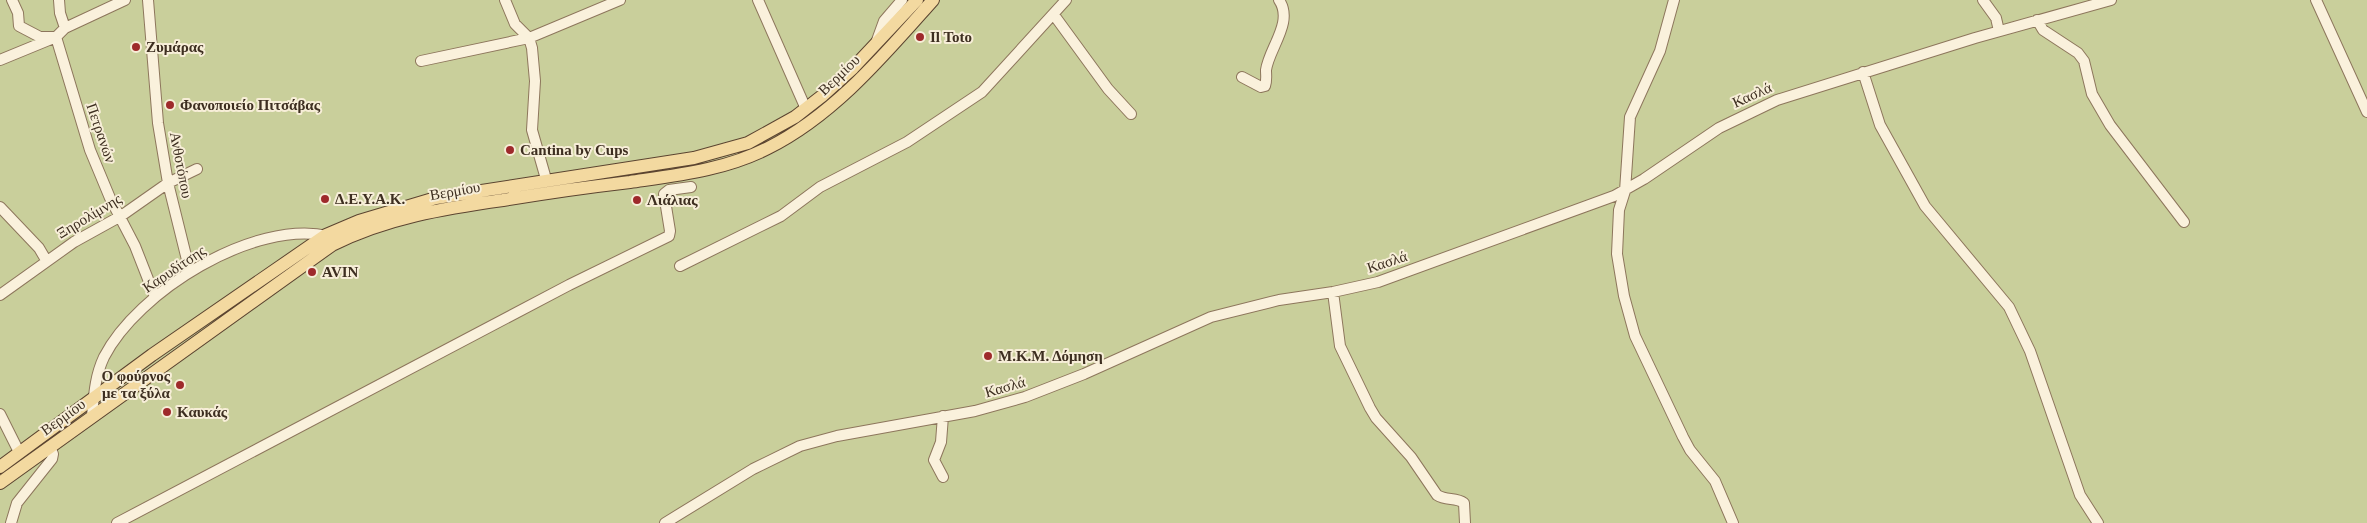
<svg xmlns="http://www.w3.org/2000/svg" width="2367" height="523" viewBox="0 0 2367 523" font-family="Georgia,serif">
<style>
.green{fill:#c9cf9b}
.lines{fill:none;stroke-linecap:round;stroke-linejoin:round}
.minor-casing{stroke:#8d765c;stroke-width:12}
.major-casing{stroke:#5b4430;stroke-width:14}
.minor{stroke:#faf1dc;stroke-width:10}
.major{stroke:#f3d9a0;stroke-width:12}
.poi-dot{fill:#9e2a2b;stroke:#f7eed8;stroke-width:2}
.labels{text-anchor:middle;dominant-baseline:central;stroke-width:4;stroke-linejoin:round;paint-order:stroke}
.poi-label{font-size:15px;font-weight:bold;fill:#3d2e20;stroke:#f7eed8;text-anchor:start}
.street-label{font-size:15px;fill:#3d2e20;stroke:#f7eed8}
</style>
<rect width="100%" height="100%" fill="#f0e4c8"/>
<path class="green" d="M0,0H2367V523H0Z"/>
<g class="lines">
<defs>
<path id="minor" d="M12,0L18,13L19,26L40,37H56L90,150L110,198L135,246L155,297
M59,0L60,13L65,28
M148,0L158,123L168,183L190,272
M505,0L515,24L529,38L532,48L535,81L532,130L546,179
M758,0L806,109
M1674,0L1660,51L1630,117L1625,191L1619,210L1617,254L1624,296L1635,336L1683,437L1690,450L1715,481L1733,523
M1983,0L1996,18L1999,31
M2316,0L2367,112
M1054,15L1108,89L1131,114
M2037,20L2043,30L2078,53L2084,61L2092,94L2110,125L2184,222
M876,43L884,21L902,0
M0,60L56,37L65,28L125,0
M421,61L529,38L620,0
M1863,72L1880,125L1925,206L2009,307L2030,351L2080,495L2098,523
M1242,77L1261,87L1265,86C1267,80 1266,76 1266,70C1269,48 1294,22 1279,0
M0,207L39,248L46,260
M680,266L781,216L820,187L907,142L982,92L1066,0
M1333,292L1340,346L1370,408L1376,418L1411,457L1437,495C1446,501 1456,497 1464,503L1465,523
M0,295L74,242L121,216L168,183L197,169
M0,414L19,452
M92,416C94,395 95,376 104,357C137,292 254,219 328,236
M943,416L941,442L934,460L943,477
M11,523L17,503L52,459L53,454L50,447
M117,523L569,285L669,236L670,231L664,194L669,190L691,187
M665,523L753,469L800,446L837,436L975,411L1025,397L1084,374L1211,317L1279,300L1333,292L1378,282L1614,196L1644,179L1719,128L1777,100L1975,38L2111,0"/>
<path id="major" d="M0,467L152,355L326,235L359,221L436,198L694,158L748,143L795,117L822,96L853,68L917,0
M0,483L332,245C385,218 445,208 503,200C545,193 587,187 630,182C678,175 725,170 768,148C834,115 884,55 933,0"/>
</defs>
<use href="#minor" class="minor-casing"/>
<use href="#major" class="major-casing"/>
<use href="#minor" class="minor"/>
<use href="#major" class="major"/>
</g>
<g class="poi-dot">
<circle cx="920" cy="37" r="5"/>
<circle cx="136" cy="47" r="5"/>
<circle cx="170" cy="105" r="5"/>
<circle cx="510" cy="150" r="5"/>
<circle cx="325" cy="199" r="5"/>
<circle cx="637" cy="200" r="5"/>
<circle cx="312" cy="272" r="5"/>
<circle cx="988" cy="356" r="5"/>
<circle cx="180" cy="385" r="5"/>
<circle cx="167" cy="412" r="5"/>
</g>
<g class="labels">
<g class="poi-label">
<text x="930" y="37">Il Toto</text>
<text x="146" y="47">Ζυμάρας</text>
<text x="180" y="105">Φανοποιείο Πιτσάβας</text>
<text x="520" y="150">Cantina by Cups</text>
<text x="335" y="199">Δ.Ε.Υ.Α.Κ.</text>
<text x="647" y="200">Λιάλιας</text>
<text x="322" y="272">AVIN</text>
<text x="998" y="356">Μ.Κ.Μ. Δόμηση</text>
<text x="170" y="376" text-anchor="end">Ο φούρνος<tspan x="170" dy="17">με τα ξύλα</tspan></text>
<text x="177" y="412">Καυκάς</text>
</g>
<g class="street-label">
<text transform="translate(839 75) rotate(-44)">Βερμίου</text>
<text transform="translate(1752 95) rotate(-24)">Κασλά</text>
<text transform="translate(101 133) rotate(71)">Πετρανών</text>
<text transform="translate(181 165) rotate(79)">Ανθοτόπου</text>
<text transform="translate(455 191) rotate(-10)">Βερμίου</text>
<text transform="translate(89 216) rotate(-31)">Ξηρολίμνης</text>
<text transform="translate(1387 262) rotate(-18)">Κασλά</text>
<text transform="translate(174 269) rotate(-34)">Καρυδίτσης</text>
<text transform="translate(1005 387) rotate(-16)">Κασλά</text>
<text transform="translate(63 417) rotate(-36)">Βερμίου</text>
</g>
</g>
</svg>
